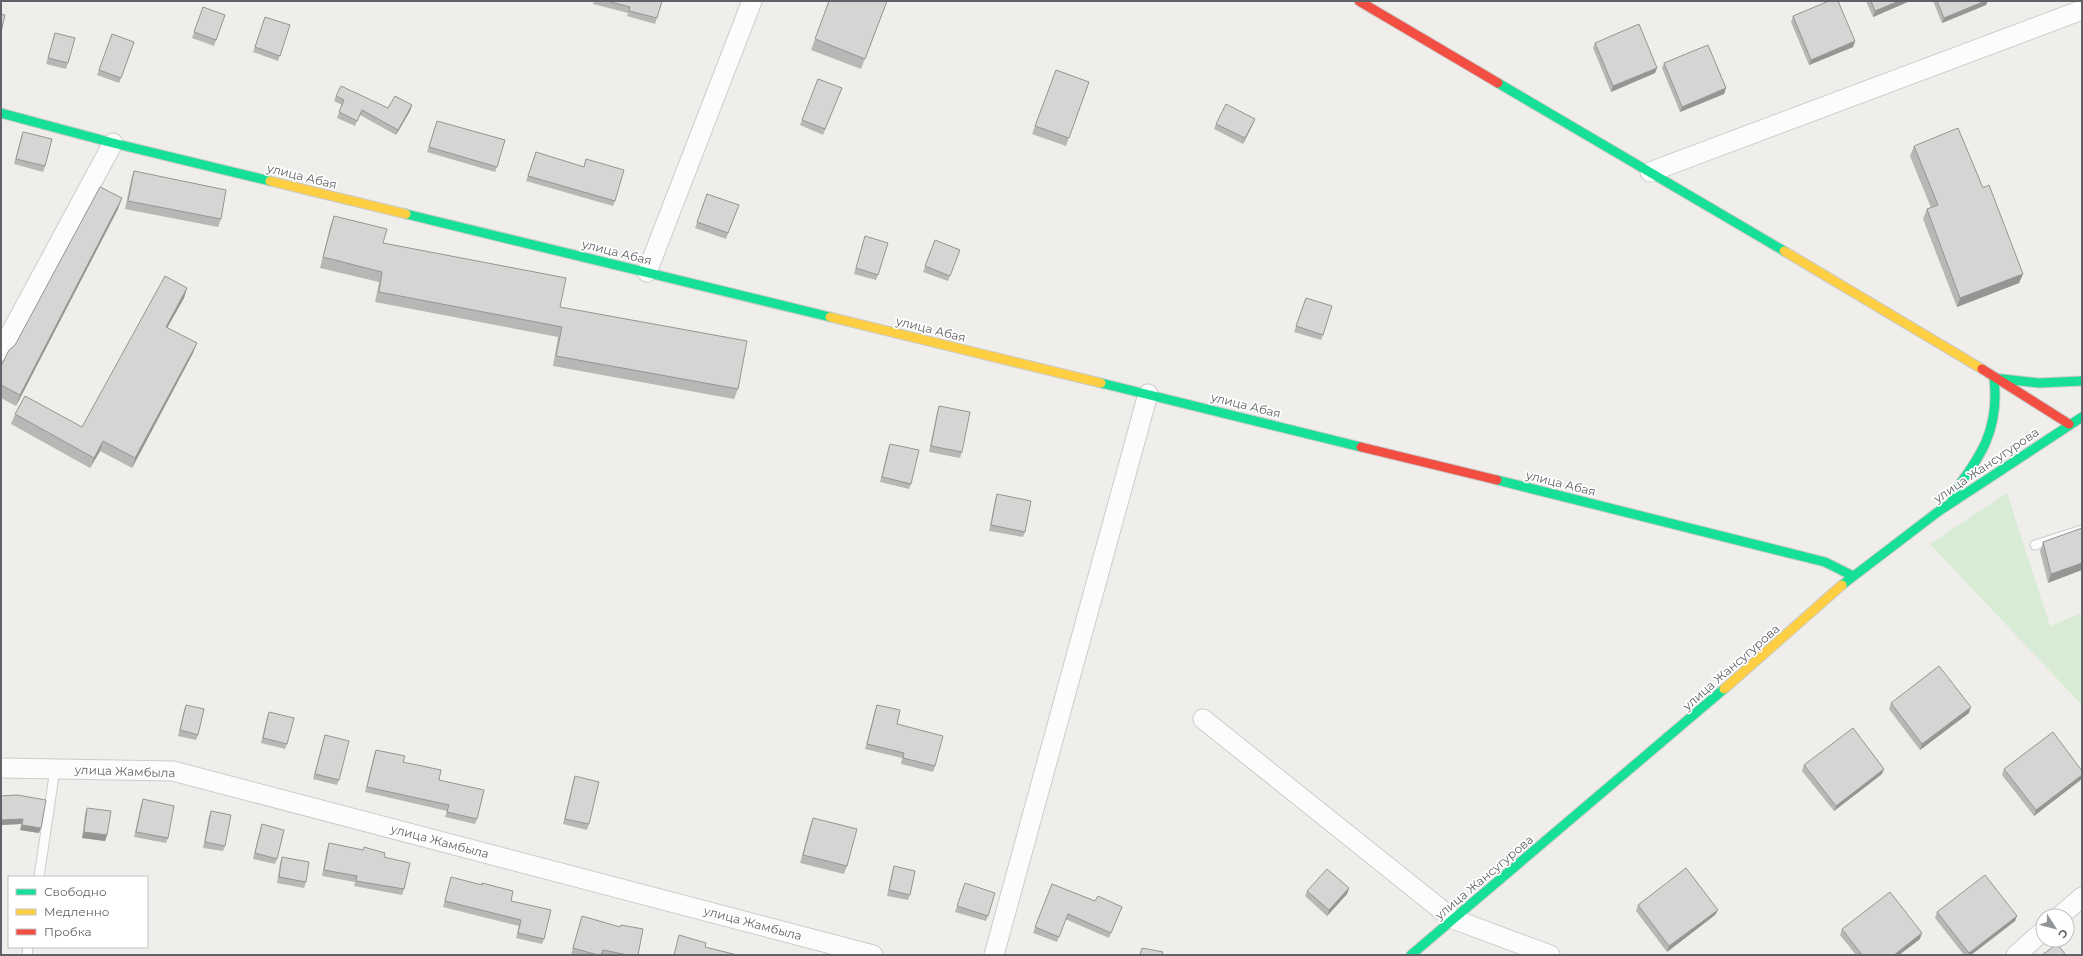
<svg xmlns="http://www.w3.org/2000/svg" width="2083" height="956" viewBox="0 0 2083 956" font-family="Montserrat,sans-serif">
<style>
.green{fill:#d8ebd5}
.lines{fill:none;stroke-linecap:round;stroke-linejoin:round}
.lane-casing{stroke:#cbcccc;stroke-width:11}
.street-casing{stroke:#cbcccc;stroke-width:21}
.fast-casing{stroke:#cacacb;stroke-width:11}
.slow-casing{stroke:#cacacb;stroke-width:11}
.jam-casing{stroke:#cacacb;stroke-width:11}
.lane{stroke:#fdfcfc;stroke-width:9}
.street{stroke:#fdfcfc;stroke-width:19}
.fast{stroke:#16e098;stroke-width:9}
.slow{stroke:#ffcf43;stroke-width:9}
.jam{stroke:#f24e42;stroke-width:9}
.wall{fill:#b8b7b5}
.shaded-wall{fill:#969594}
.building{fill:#d6d5d3;stroke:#969594}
.labels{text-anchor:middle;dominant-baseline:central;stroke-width:3.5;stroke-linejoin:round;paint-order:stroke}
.street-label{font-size:12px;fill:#5f6368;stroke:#fff}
</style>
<rect width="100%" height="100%" fill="#efeeea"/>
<path class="green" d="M2007,493L2050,626L2082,613V705L1930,544Z"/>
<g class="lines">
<defs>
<path id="lane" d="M2035,545L2082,530
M39,877L55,769
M27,955L28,947"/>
<path id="street" d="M1650,172L2082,10
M647,272L752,1
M1,351L113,143
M1203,719L1453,919L1550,955
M1,768L173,771L873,955
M2060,916L2082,897
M994,955L1148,394
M2016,955L2043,931"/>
<path id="fast" d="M1498,83L1784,251
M1,113L113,143L270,181
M406,214L830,317
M1101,383L1361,447
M1497,480L1825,562L1853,576
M1951,496C1981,457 2000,429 1994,378L2039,383L2082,381
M1842,585L1939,511L2082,417
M1411,955L1724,689"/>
<path id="slow" d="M270,181L406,214
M1784,251L1982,369
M830,317L1101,383
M1724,689L1842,585"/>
<path id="jam" d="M1359,1L1498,83
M1982,369L2069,424
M1361,447L1497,480"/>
</defs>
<use href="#lane" class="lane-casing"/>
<use href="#street" class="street-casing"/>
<use href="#fast" class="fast-casing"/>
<use href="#slow" class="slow-casing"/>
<use href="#jam" class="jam-casing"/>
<use href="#lane" class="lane"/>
<use href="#street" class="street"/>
<use href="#fast" class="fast"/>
<use href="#slow" class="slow"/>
<use href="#jam" class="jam"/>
</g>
<path class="wall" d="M594,1H662L655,24L627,16L628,13L593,4Z
M829,1H887L861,69L811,50Z
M1866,1H1910L1873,17Z
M1933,1H1988L1986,5L1942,23Z
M203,7L225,15L214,46L192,38Z
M1793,16L1855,41L1853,47L1809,65L1791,22Z
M265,17L290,25L278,61L253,52Z
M55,33L68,63L66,69L46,64Z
M112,34L134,42L119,83L97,75Z
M1595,43L1657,68L1655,73L1611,92L1593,48Z
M1664,63L1726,88L1724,94L1680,112L1662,68Z
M1056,70L1089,82L1066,146L1032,134Z
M818,79L842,88L823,135L800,125Z
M336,96L388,108L412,105L410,111L396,135L360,115L355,126L337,118L342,105L334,101Z
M1216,124H1253L1243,144L1214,129Z
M435,126L497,167L495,172L427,152Z
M23,132L45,166L43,172L14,164L21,137Z
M1914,146L1983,188L2023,274L2019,283L1957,307L1923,219L1927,209L1931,208L1910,156Z
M534,158L584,167L586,159L615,201L613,206L526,181Z
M134,171L221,219L218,227L125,209L131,180Z
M707,194L739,205L726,239L695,228Z
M118,209L16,406L1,398V366L15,345Z
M334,216L383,243L560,307L738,389L734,399L553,366L558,337L375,302L379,282L320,268L330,227Z
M865,236L878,275L876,280L854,274Z
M935,240L960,250L948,281L923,272Z
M187,288L184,298L167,328L193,353L132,468L100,451L90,468L11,424L15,414L82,427Z
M1306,298L1323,335L1321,340L1294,332Z
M939,406L962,452L960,458L929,452L937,412Z
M890,444L911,484L909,489L880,482L888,449Z
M997,494L1025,532L1023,537L989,531L995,500Z
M2082,528L2048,583L2040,551L2043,542Z
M1891,703L1969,713L1920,750L1889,709Z
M186,705L198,735L196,740L178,736L184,710Z
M877,705L897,724L935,766L933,772L901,764L902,758L865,749L875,710Z
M269,712L287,744L285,749L261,743L267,717Z
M325,735L339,780L337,785L313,779L323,741Z
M376,750L403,762L439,780L477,819L475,824L445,817L447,811L365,792L374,755Z
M1804,765L1882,774L1834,811L1802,771Z
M2004,769L2082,771V778L2034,816L2002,775Z
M575,776L589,824L587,830L563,824L573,782Z
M1,796L39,833L20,830L21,824L1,825Z
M143,799L168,838L166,843L134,837L141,805Z
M87,808L107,835L105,841L82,838L85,814Z
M211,811L225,846L223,851L203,848L209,816Z
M813,818L847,866L844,874L800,863L810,826Z
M262,824L277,859L275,864L253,859L260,830Z
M329,843L384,857L404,889L402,895L354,886L355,882L322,876L327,849Z
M282,857L306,882L304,888L277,883L280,863Z
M894,866L910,895L908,900L887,896L892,872Z
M451,877L511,901L544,939L542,944L516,938L519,926L443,907Z
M1052,884L1095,901L1122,907L1109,938L1065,919L1057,942L1033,933Z
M963,888L988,916L986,921L955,912Z
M1349,888L1347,894L1327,916L1305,896L1307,891Z
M1638,905L1718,910L1715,915L1667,952L1636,911Z
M1937,912L2017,916L2015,921L1971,955H1964L1935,918Z
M582,916L638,955H576L571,954Z
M1842,929L1920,939L1899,955H1856L1840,935Z"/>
<path class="shaded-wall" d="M1899,1H1910L1873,17L1875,11Z
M1985,1H1988L1986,5L1942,23L1944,18Z
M1855,41L1853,47L1809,65L1811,60Z
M1657,68L1655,73L1611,92L1613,86Z
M1726,88L1724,94L1680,112L1682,107Z
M412,105L410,111L396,135L398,130Z
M1255,119L1253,124L1243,144L1245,138Z
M122,198L118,209L16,406L20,395Z
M2023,274L2019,283L1957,307L1960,298Z
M187,288L184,298L162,337L166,327Z
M197,343L193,353L132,468L135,458Z
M103,441L100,451L90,468L94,458Z
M2082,563V570L2048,583L2051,574Z
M1971,707L1969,713L1920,750L1922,744Z
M1884,769L1882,774L1834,811L1836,806Z
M2082,775V779L2034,816L2036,810Z
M23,819L21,824L1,825V820Z
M22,825L41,828L39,833L20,830Z
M84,832L107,835L105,841L82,838Z
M1349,888L1347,894L1327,916L1329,910Z
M1718,910L1715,915L1667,952L1669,946Z
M2017,916L2015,921L1971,955H1968L1969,953Z
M1922,933L1920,939L1899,955H1894Z"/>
<path class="building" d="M607,1H662L657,18L629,11L630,7Z
M829,1H887L865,59L815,39Z
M1829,1H1838L1855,41L1811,60L1793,16Z
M1871,1H1899L1875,11Z
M1937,1H1985L1944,18Z
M203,7L225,15L216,40L194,32Z
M1,14L5,15L1,32Z
M265,17L290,25L280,56L255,47Z
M1639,24L1657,68L1613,86L1595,43Z
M55,33L75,38L68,63L48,58Z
M112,34L134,42L121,78L99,70Z
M1708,45L1726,88L1682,107L1664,63Z
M1056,70L1089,82L1069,138L1035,126Z
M818,79L842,88L825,129L802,120Z
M341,86L388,108L395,96L412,105L398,130L362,110L357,121L339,112L344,100L336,96Z
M1226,104L1255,119L1245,138L1216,124Z
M437,121L505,140L497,167L429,147Z
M1958,128L1983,188L1989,185L2023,274L1960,298L1927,209L1938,205L1914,146Z
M23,132L52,139L45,166L16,159Z
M536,152L584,167L586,159L624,170L615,201L528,176Z
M134,171L226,190L221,219L128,201Z
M100,187L122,198L20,395L1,385V366L9,350L15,345Z
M707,194L739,205L728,233L697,222Z
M334,216L387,229L383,243L566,278L560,307L747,341L738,389L556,356L562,327L379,292L382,272L323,257Z
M865,236L888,243L878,275L856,268Z
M935,240L960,250L950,276L925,266Z
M165,276L187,288L166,327L197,343L135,458L103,441L94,458L15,414L25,396L82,427Z
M1306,298L1332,306L1323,335L1296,326Z
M939,406L970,412L962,452L931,446Z
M890,444L919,450L911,484L882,477Z
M997,494L1031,501L1025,532L991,525Z
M2082,528V563L2051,574L2043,542Z
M1939,666L1971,707L1922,744L1891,703Z
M186,705L204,709L198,735L180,730Z
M877,705L900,710L897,724L943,736L935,766L903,758L904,753L867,744Z
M269,712L294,718L287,744L263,738Z
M1853,728L1884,769L1836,806L1804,765Z
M2053,732L2082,771V775L2036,810L2004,769Z
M325,735L349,741L339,780L315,774Z
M376,750L405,756L403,762L441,770L439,780L484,790L477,819L447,812L449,805L367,787Z
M575,776L599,782L589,824L565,819Z
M17,795L46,800L41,828L22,825L23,819L1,820V796Z
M143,799L174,806L168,838L136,832Z
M87,808L111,811L107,835L84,832Z
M211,811L231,815L225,846L205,842Z
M813,818L857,829L847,866L803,855Z
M262,824L284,830L277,859L255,853Z
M329,843L363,850L364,847L385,853L384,857L410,863L404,889L356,881L357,876L324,870Z
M282,857L309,862L306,882L279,877Z
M894,866L915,871L910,895L889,890Z
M1686,868L1718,910L1669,946L1638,905Z
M1327,869L1349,888L1329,910L1307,891Z
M1985,875L2017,916L1969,953L1937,912Z
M451,877L482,885V883L513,891L511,901L551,910L544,939L518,933L521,920L445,901Z
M965,883L995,893L988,916L957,906Z
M1052,884L1095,901L1098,896L1122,907L1111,933L1068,914L1059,937L1035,927Z
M1890,892L1922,933L1894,955H1862L1842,929Z
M582,916L620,927L621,925L643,929L638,955H628L603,950L601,955H598L573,948Z
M679,935L706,943L705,947L737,955H674Z
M2057,944L2066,955H2042Z
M1142,948L1163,952L1162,955H1140Z"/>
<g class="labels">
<g class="street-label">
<text transform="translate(302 176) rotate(14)">улица Абая</text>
<text transform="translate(617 252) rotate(14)">улица Абая</text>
<text transform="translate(931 329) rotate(14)">улица Абая</text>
<text transform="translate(1246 405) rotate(14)">улица Абая</text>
<text transform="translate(1986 465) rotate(-34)">улица Жансугурова</text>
<text transform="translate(1561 483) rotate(14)">улица Абая</text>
<text transform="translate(1731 667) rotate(-41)">улица Жансугурова</text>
<text transform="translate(125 771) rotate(2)">улица Жамбыла</text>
<text transform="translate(440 841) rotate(15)">улица Жамбыла</text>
<text transform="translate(1484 877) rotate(-40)">улица Жансугурова</text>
<text transform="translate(753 923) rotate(15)">улица Жамбыла</text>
</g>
</g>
<rect width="2083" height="956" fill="none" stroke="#5f6368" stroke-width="4"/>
<rect x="8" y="876" width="140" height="72" fill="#ffffff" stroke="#bfc1c3"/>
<rect x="16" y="889" width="20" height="6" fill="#16e098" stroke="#bfc1c3"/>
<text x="44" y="896" font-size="12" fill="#5f6368">Свободно</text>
<rect x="16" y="909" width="20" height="6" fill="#ffcf43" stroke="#bfc1c3"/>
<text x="44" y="916" font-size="12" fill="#5f6368">Медленно</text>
<rect x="16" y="929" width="20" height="6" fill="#f24e42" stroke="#bfc1c3"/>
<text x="44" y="936" font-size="12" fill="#5f6368">Пробка</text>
<g transform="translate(2055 928) rotate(126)"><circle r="19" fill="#ffffff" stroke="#bfc1c3"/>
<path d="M0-3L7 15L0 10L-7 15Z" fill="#919496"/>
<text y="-6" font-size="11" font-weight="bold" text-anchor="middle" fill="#5f6368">С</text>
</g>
</svg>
